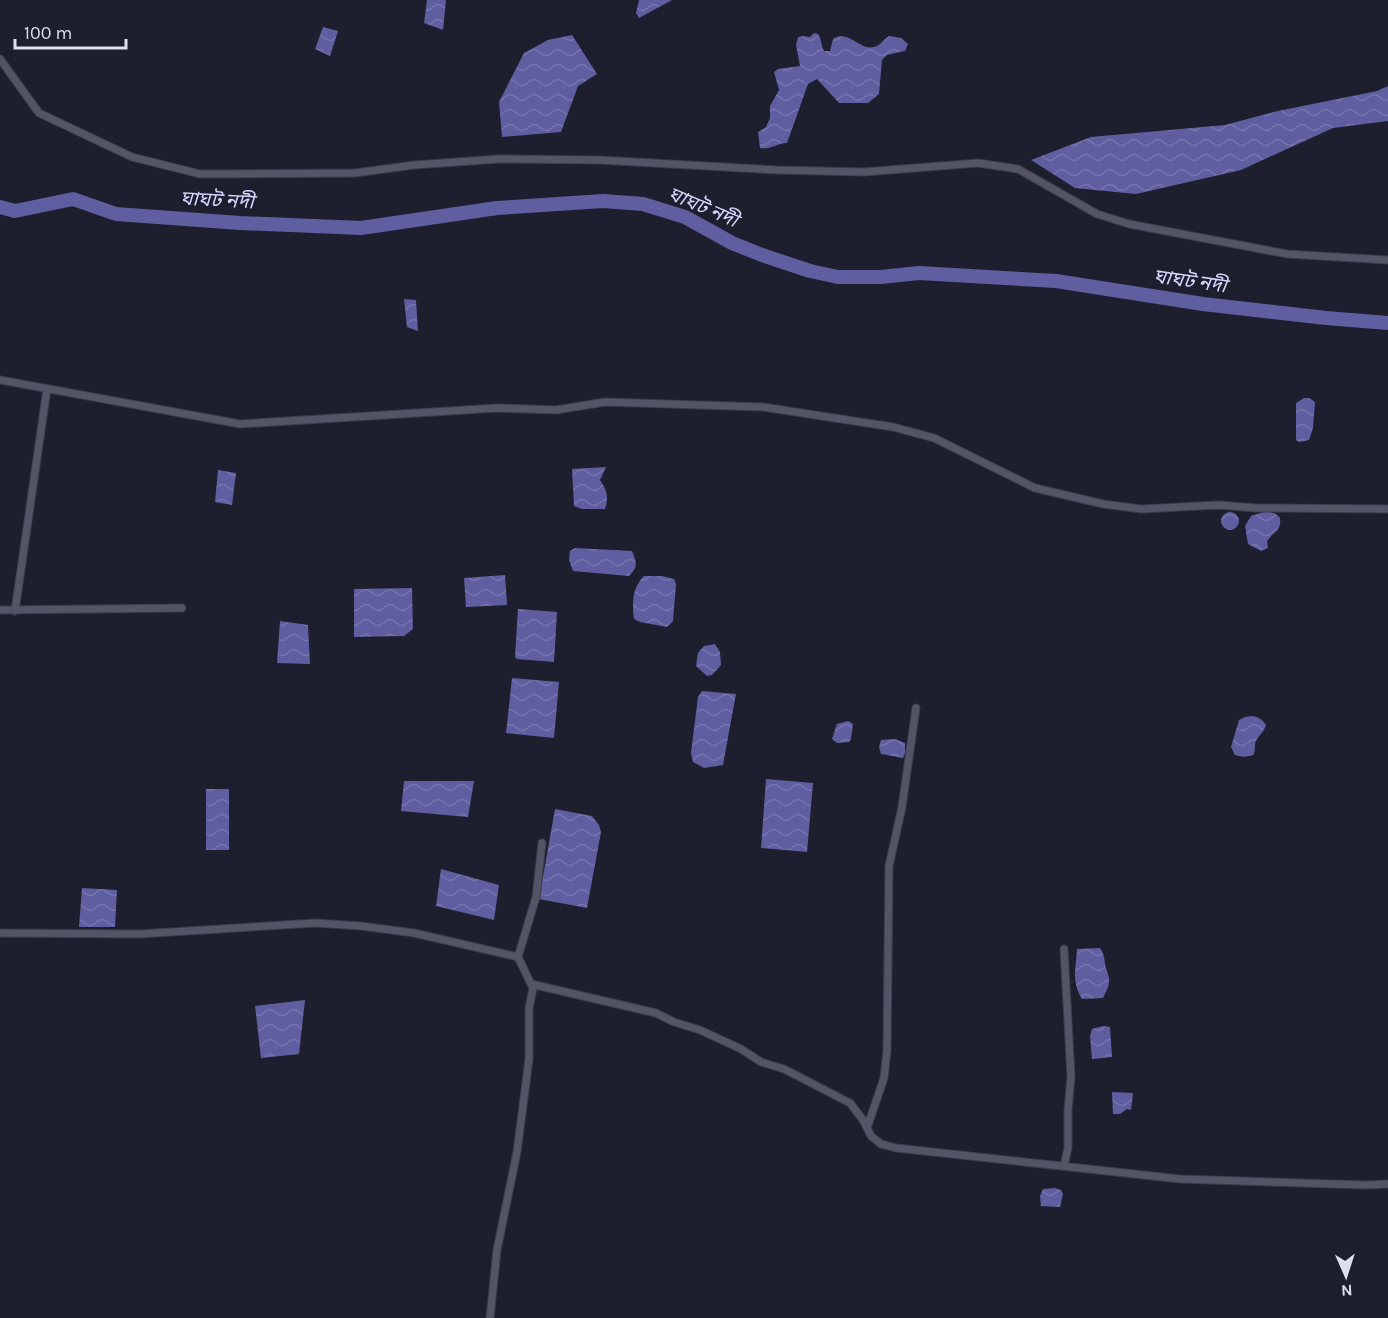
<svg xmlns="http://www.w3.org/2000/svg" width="1388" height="1318" viewBox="0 0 1388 1318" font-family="Karla,'Noto Sans Bengali',sans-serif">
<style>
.water{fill:url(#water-waves)}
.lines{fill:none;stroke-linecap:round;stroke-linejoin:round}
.river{stroke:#5f5ea1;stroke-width:14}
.street-casing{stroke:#3c3c49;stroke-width:9}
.street{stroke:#535465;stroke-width:7}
.labels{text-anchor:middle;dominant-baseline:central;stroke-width:4.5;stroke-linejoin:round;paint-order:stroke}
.water-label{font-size:20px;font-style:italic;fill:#d5d7fe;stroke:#1e1f2e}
</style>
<defs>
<pattern id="water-waves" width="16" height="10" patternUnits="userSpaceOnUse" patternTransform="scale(1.5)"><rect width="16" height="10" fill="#5f5ea1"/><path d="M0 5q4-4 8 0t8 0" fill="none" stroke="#7675ae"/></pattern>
</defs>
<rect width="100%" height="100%" fill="#1e1f2e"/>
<path class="water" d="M427,0H446L443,30L424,23Z
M639,0H672L639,18L636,13Z
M323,27L338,31L330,56L315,49Z
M814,33L818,34C822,40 821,45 824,51H830L833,39C849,29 859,51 874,47C880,46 884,39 889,36L901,38L908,44L905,51L887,55L882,60L879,94L868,103H839L817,79L808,84L787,143C777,143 771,150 760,148L758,132L766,127L770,118V106L779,90L774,72L778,69L800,66L796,45L798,37L803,36L810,37Z
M572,35L597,74L578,86L561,132L502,137L499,102L524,53L548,40Z
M1388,86V121L1333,128L1241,170L1136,194L1075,188L1031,160L1091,137L1225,125L1278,111L1377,91Z
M404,299L416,300L418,331L407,327Z
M1304,398H1309L1315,402L1313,428L1309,440L1299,442L1296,440V403Z
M606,467L600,480C607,490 609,497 605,509H582L574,506L572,469Z
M218,470L236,473L232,505L215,502Z
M1267,511L1276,514L1280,518C1282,532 1272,531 1267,542L1268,548L1261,551L1248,544L1245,526L1251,516Z
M1221 521a9 9 0 1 1 18 0a9 9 0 1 1-18 0Z
M575,548L632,551C637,563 638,567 629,576L573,571L569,560L570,551Z
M505,575L507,605L466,607L464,578Z
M644,576H662L674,579L676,584L673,621L667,627L640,622L634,619C632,603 632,588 644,576Z
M412,588L413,629L404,636L354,637V589Z
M518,609L557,612L554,662L517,659L515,657Z
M280,621L308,625L310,664L277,663Z
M715,644L720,652L721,665L712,675L707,676L696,666L698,653L704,646Z
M512,678L559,682L554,738L506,733Z
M702,691L736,694L723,765L704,768L693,762L691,753L698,697Z
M1252,716C1259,717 1262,719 1266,725C1264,732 1259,735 1256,741C1254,746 1256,750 1253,755L1244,757L1235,755L1231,747L1239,720L1245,717Z
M848,721L853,724L851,739L849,742L837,743L832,739L837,724Z
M895,739L905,743V753L903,758L881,754L879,747L881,740Z
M766,779L813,783L807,852L761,848Z
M404,781H474L468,817L401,811Z
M206,789H229V850H206Z
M555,809L592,816L599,825L601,832L587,908L539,899Z
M441,869L499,885L494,920L436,906Z
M82,888L117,890L115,927H79Z
M1100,948C1105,955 1104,960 1106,968C1111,982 1110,984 1103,998L1082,999C1071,980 1076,969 1077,949Z
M305,1000L299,1054L261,1058L255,1006Z
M1103,1026L1110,1027L1112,1057L1092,1059L1090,1036L1092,1029Z
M1112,1092L1133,1093L1131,1110L1127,1109L1120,1114H1113Z
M1055,1188L1061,1190L1063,1194L1060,1207L1041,1206L1040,1196L1043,1189Z"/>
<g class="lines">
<path class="river" d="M0,207L15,211L73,199L116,214L240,223L361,228L497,208L603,201L643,204L685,217L732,243L762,255L810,271L838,277H881L919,273L1056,281L1203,304L1326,318L1388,323"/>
<defs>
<path id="street" d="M0,59L39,113L132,157L200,174L355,173L414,165L499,159L600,160L777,170L864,172L978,163L1018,169L1097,214L1129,224L1287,254L1388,260
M0,380L240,424L497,408L556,410L605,402L763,407L893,427L934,438L1035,488L1103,504L1141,509L1219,505L1256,508L1388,509
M0,610L182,608
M15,611L47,389
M0,933L139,934L315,923L361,926L414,933L518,957L531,984L656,1013L674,1022L700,1030L741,1049L761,1062L784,1069L850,1103L863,1120L871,1136L881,1144L896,1148L1180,1179L1367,1185L1388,1184
M1064,949L1071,1076L1068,1111V1148L1064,1166
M518,957L536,897L542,843
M867,1128L884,1078L887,1051L889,866L902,807L916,708
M490,1318L497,1250L517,1152L529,1059V1008L533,988L531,984"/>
</defs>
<use href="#street" class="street-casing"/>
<use href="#street" class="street"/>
</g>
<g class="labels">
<g class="water-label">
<text transform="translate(217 200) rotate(3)">ঘাঘট নদী</text>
<text transform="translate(703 207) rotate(23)">ঘাঘট নদী</text>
<text transform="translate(1190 281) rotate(8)">ঘাঘট নদী</text>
</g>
</g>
<g transform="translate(1346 1276) rotate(177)" stroke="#1e1f2e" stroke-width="4.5" paint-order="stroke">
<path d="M0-4.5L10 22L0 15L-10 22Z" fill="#dedfea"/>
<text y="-9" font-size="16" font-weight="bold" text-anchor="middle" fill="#dedfea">N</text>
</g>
<path d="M15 39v9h111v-9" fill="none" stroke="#dedfea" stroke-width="3"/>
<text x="24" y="39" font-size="18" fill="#dedfea" stroke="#1e1f2e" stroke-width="4.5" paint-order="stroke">100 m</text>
</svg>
